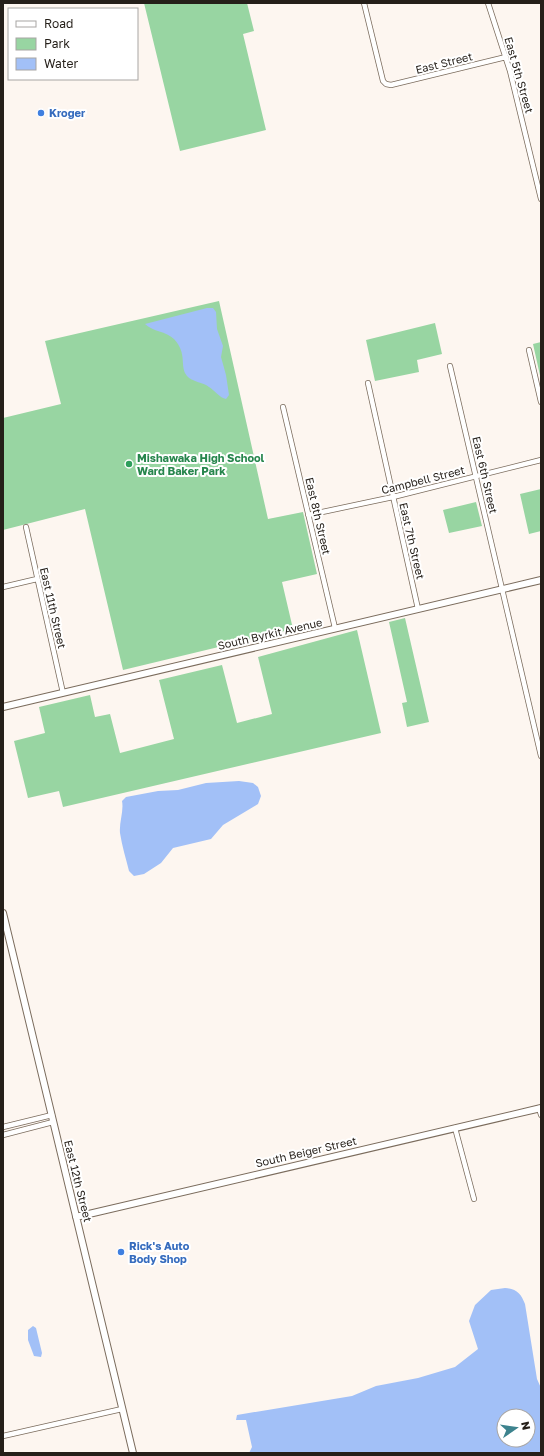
<svg xmlns="http://www.w3.org/2000/svg" width="544" height="1456" font-family="'Golos Text',sans-serif">
  <style>
    .green { fill: #98d5a2 }
    .water { fill: #a2c0f7; fill-rule: evenodd }
    .lines { fill: none; stroke-linecap: round; stroke-linejoin: round }
    .street-casing { stroke: #7b6c5d; stroke-width: 6 }
    .secondary-casing { stroke: #7b6c5d; stroke-width: 8 }
    .street { stroke: #fff; stroke-width: 4.5 }
    .secondary { stroke: #fff; stroke-width: 6 }
    .shop-dot { fill: #3f7fe0; stroke: #fff; stroke-width: 1.5 }
    .leisure-dot { fill: #2e9e5b; stroke: #fff; stroke-width: 1.5 }
    .labels { text-anchor: middle; stroke-width: 4; stroke-linejoin: round; paint-order: stroke }
    .street-label { font-size: 11px; fill: #251f19; stroke: #fff }
    .shop-label { font-size: 11px; font-weight: bold; fill: #366cbe; stroke: #fff; text-anchor: start }
    .leisure-label { font-size: 11px; font-weight: bold; fill: #27864d; stroke: #fff; text-anchor: start }
  </style>
  <rect width="100%" height="100%" fill="#fdf6f0"/>
  <path class="green" d="M144,3H247L254,31L243,34L266,130L180,151Z
    M219,301L268,519L303,512L317,574L282,582L293,629L123,670L85,509L3,530V418L61,404L45,341Z
    M435,323L442,354L417,360L419,372L375,381L366,340Z
    M541,342V380L533,344Z
    M541,489V531L529,534L520,494Z
    M476,502L482,526L449,533L443,510Z
    M405,618L429,722L407,727L402,703L407,702L389,622Z
    M357,630L381,733L63,807L59,791L28,798L14,741L45,733L39,707L90,695L95,717L110,714L120,753L174,739L159,680L222,665L237,723L272,714L258,657Z"/>
  <path class="water" d="M207,308H213L216,312L217,329L223,346L221,357L226,375L229,395L226,399C220,398 214,390 209,387C203,382 192,382 187,376C179,366 188,354 174,339C166,331 153,332 145,324Z
    M239,781L253,783L258,787L261,796L258,804L223,825L211,839L173,848L161,863L144,874L134,876L129,871C126,859 122,846 120,833C119,822 124,811 122,801L126,797L158,791L178,790L206,783Z
    M505,1288C517,1289 521,1294 525,1304L537,1379L541,1388V1453H249L252,1447L246,1420H236L237,1415L352,1396L376,1386L418,1378L455,1367L478,1349L469,1321L475,1305L491,1290ZM504,1416H528V1440H504Z
    M33,1326L36,1328L42,1353L41,1357L34,1356L28,1340V1330Z"/>
  <g class="lines">
    <defs>
      <path id="street" d="M364,3L383,81L386,84L391,85L506,57
        M488,3L510,71L541,199
        M529,350L541,402
        M450,366L541,756
        M368,383L418,609
        M283,407L335,628
        M308,515L393,497L541,460
        M26,527L63,693
        M3,587L37,579
        M539,1108L541,1115
        M3,1127L52,1115
        M455,1128L474,1199
        M3,1135L53,1122
        M3,1436L122,1409"/>
      <path id="secondary" d="M3,707L541,580
        M3,913L133,1453
        M76,1217L541,1108"/>
    </defs>
    <use href="#street" class="street-casing"/>
    <use href="#secondary" class="secondary-casing"/>
    <use href="#street" class="street"/>
    <use href="#secondary" class="secondary"/>
  </g>
  <g class="shop-dot">
    <circle cx="41" cy="113" r="4"/>
    <circle cx="121" cy="1252" r="4"/>
  </g>
  <circle class="leisure-dot" cx="129" cy="464" r="4"/>
  <g class="labels">
    <g class="street-label">
      <text transform="translate(444 63) rotate(-14)" y="4">East Street</text>
      <text transform="translate(519 75) rotate(74)" y="4">East 5th Street</text>
      <text transform="translate(485 475) rotate(77)" y="4">East 6th Street</text>
      <text transform="translate(423 480) rotate(-14)" y="4">Campbell Street</text>
      <text transform="translate(318 516) rotate(77)" y="4">East 8th Street</text>
      <text transform="translate(412 541) rotate(77)" y="4">East 7th Street</text>
      <text transform="translate(53 608) rotate(77)" y="4">East 11th Street</text>
      <text transform="translate(270 634) rotate(-13)" y="4">South Byrkit Avenue</text>
      <text transform="translate(306 1152) rotate(-13)" y="4">South Beiger Street</text>
      <text transform="translate(78 1181) rotate(76)" y="4">East 12th Street</text>
    </g>
    <g class="shop-label">
      <text x="49" y="117">Kroger</text>
      <text x="129" y="1250">Rick's Auto<tspan x="129" dy="13">Body Shop</tspan></text>
    </g>
    <g class="leisure-label">
      <text x="137" y="462">Mishawaka High School<tspan x="137" dy="13">Ward Baker Park</tspan></text>
    </g>
  </g>
  <rect width="544" height="1456" fill="none" stroke="#251f19" stroke-width="8"/>
  <rect x="8" y="8" width="130" height="72" fill="#ffffff" stroke="#a8a5a3"/>
  <rect x="16" y="21" width="20" height="6" fill="#ffffff" stroke="#a8a5a3"/>
  <text x="44" y="28" font-size="12" fill="#251f19">Road</text>
  <rect x="16" y="38" width="20" height="12" fill="#98d5a2" stroke="#a8a5a3"/>
  <text x="44" y="48" font-size="12" fill="#251f19">Park</text>
  <rect x="16" y="58" width="20" height="12" fill="#a2c0f7" stroke="#a8a5a3"/>
  <text x="44" y="68" font-size="12" fill="#251f19">Water</text>
  <g transform="translate(516 1428) rotate(77)"><circle r="19" fill="#ffffff" stroke="#a8a5a3"/>
  <path d="M0-3L7 15L0 10L-7 15Z" fill="#3d838e"/>
  <text y="-6" font-size="11" font-weight="bold" text-anchor="middle" fill="#251f19">N</text>
  </g>
</svg>
